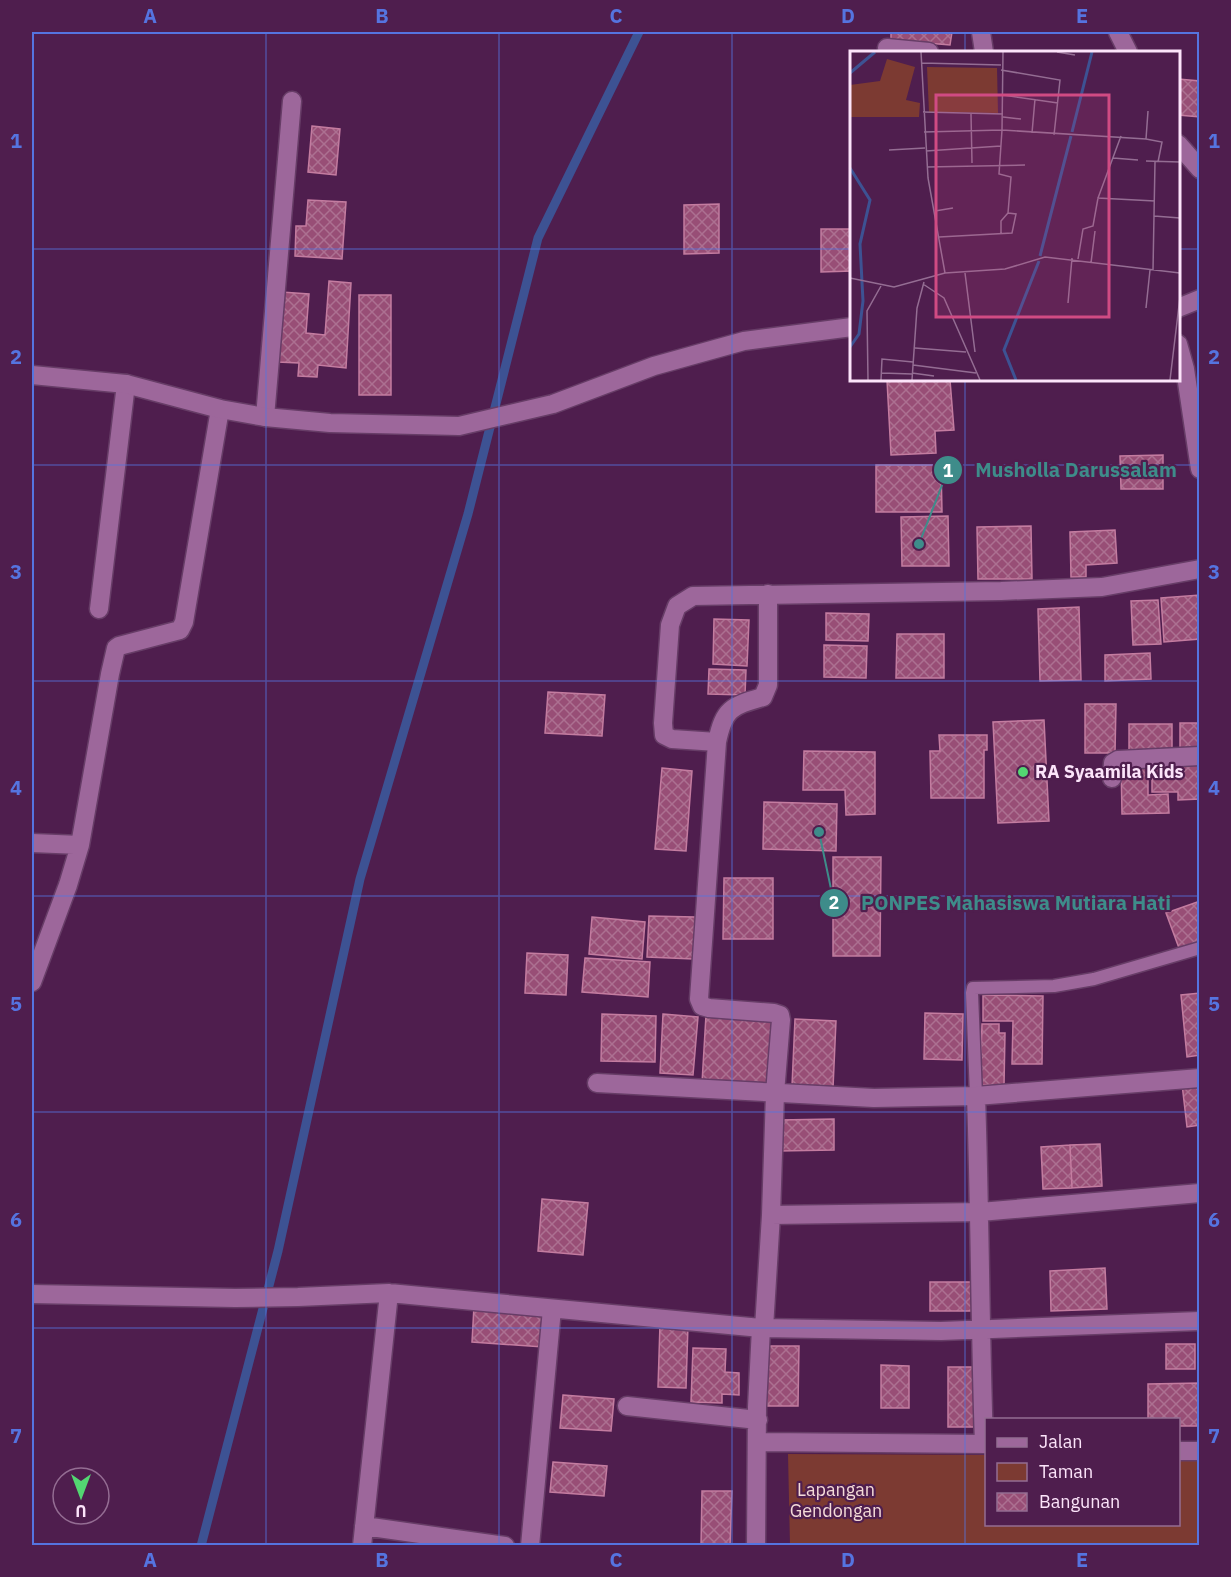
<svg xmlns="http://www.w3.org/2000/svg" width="1231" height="1577" font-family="'IBM Plex Sans',sans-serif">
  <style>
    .park { fill: #7c3a32 }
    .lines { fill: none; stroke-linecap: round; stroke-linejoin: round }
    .stream { stroke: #3d5293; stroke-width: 9 }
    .building { fill: url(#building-cross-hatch); stroke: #c47ca0; stroke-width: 1.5 }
    .service-casing { stroke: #673d67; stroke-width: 15 }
    .minor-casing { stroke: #673d67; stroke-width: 21 }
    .tertiary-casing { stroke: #673d67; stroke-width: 21 }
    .service { stroke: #9d679b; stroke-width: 12 }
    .minor { stroke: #9d679b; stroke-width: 18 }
    .tertiary { stroke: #9d679b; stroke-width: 18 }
    .grid { fill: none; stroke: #5574e0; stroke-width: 1.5; stroke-opacity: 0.55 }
    .poi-dot { fill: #53d672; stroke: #4f1e4e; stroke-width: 2 }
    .labels { text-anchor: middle; stroke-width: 4.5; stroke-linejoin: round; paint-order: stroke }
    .poi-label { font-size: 18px; font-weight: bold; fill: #fce4fa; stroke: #4f1e4e; text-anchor: start }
    .park-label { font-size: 18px; fill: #f4dbd7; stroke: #4f1e4e }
    .inset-river { fill: none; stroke: #3d5293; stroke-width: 3 }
    .inset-road { fill: none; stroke: #946d93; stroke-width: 1.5 }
    .view { fill: #d04b83; fill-opacity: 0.15; stroke: #d04b83; stroke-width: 3 }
    .inset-edge { fill: none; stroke: #fce4fa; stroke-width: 3 }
    .leader { fill: none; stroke: #3e8c8a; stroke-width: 2 }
    .callout-dot { fill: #3e8c8a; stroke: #4f1e4e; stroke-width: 2 }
    .mark-label { font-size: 18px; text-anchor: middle; font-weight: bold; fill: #fff }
    .callout-label { font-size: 20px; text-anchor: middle; font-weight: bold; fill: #3e8c8a; stroke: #4f1e4e; stroke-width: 4.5; stroke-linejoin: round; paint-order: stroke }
    .neatline { fill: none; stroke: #5574e0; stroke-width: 2 }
    .grid-label { font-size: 20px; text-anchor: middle; font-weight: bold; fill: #5574e0 }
  </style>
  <defs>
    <pattern id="building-cross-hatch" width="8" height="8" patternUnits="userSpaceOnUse" patternTransform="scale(1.5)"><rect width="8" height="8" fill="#984e76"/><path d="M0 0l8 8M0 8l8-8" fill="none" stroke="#ac7091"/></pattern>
  </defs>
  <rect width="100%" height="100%" fill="#4f1e4e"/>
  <path class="park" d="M788,1454L986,1455V1524H1178L1179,1457H1199V1545H790Z"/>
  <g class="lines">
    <path class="stream" d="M201,1546L278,1251L360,879L468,514L538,238L639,32"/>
  </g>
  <path class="building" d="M891,32H952L950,45L891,40Z
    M1178,79L1200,81V117L1178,115Z
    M312,126L340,129L336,175L308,172Z
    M308,200L346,202L342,259L295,256L296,226H306Z
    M719,204V253L684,254V205Z
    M821,229H852V271L821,272Z
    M329,281L351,283L346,368L318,365L317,377L298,376L299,363L278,362L282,292L309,294L306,333L325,335Z
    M359,295H391V395H359Z
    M887,380H950L954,430L935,431L936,453L891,455Z
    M1163,455V489H1121L1120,456Z
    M876,465H941L942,512H876Z
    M948,516L949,566H902L901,517Z
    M1031,526L1032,579H978L977,527Z
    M1115,530L1117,563L1086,565V577H1071L1070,532Z
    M1200,595V639L1164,642L1161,598Z
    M1158,600L1161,644L1133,645L1131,601Z
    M1079,607L1081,680L1040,681L1038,609Z
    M826,613L869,614L868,641L826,640Z
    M714,619L749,620L747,666L713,664Z
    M897,634H944V678H896Z
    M824,645L867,646L866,678L824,677Z
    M1150,653L1151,679L1105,681V655Z
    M709,669L746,670L745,695L708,694Z
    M548,692L605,695L602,736L545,733Z
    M1085,704H1116L1115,753H1085Z
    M1044,720L1049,821L998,823L993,722Z
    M1180,723H1200V751H1180Z
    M1129,724H1172V756H1129Z
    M939,735H987V750H984V798H931L930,751H940Z
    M804,751L875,752V814L846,815L845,790H803Z
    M1148,762V795L1168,794L1169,813L1122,814L1121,763Z
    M1200,763V799L1178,800V792H1152V764Z
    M662,768L692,771L686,851L655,849Z
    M764,802L837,804L836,851L763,849Z
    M833,857H881L880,956H833Z
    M724,878H773V939H723Z
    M1200,901V941L1179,948L1166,913Z
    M649,916L695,917L693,959L647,957Z
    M592,917L645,922L642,959L589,954Z
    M527,953L568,955L566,995L525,993Z
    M585,958L650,962L648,997L582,992Z
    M1200,993V1055L1187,1057L1181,995Z
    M983,995L1043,996L1042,1064H1012L1013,1021H983Z
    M925,1013L963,1014L962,1060L924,1059Z
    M602,1014L656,1016L655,1062L601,1061Z
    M663,1014L698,1017L693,1075L660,1073Z
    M706,1015L778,1019L773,1087L702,1083Z
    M795,1019L836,1021L833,1088L792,1086Z
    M982,1024H999V1033H1005L1004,1085H980Z
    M1200,1082V1125L1187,1127L1182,1084Z
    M834,1119V1150L779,1151V1120Z
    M1100,1144L1102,1186L1072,1188L1070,1145Z
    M1070,1145L1072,1188L1043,1189L1041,1147Z
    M542,1199L588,1203L583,1255L538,1251Z
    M1105,1268L1107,1309L1051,1311L1050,1271Z
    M930,1282H976V1311H930Z
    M474,1306L546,1311L543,1347L472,1342Z
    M660,1324L688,1325L686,1388L658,1387Z
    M1166,1344H1195V1369H1166Z
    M767,1346H799L798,1406H767Z
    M693,1348L726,1349L725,1372L739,1373V1395L722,1394V1403L691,1402Z
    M881,1365L909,1366V1408H881Z
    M948,1367H980V1427H948Z
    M1200,1383V1426H1178V1420H1148V1384Z
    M563,1395L614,1399L611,1431L560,1428Z
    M553,1462L607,1466L604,1496L550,1492Z
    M702,1491H732L730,1546H701Z"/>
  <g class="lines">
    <defs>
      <path id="service" d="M976,1096L972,993L973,988L1054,986L1094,979L1200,948"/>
      <path id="minor" d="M981,32L984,52
        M1118,32L1128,52
        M887,48L929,52
        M1178,144L1200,169
        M1178,344L1185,369L1200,469
        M265,417L292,101
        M99,609L126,384
        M717,742L672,739L664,735L663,723L670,625L677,606L693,596L1001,591L1102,587L1200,569
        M1112,778L1113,763L1118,760L1200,756
        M32,843L80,845L68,885L32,982
        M80,845L110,674L116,648L119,646L180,630L184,622L220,409
        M597,1083L874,1098L976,1096L1200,1078
        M976,1096C980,1212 980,1328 984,1444
        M771,1215L980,1212L1200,1193
        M32,1294L235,1298L298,1297L389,1293L761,1328L941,1331L1200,1321
        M764,1328L771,1215L775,1093L781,1020L780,1015L774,1013L709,1008L702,1006L699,999L717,742C724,708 732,706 763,697L768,685V594
        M627,1406L758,1420
        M758,1442L986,1444
        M1178,1451H1200
        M364,1526L505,1546
        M362,1546L389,1293
        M530,1546L552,1309
        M756,1546L757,1407L761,1328"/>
      <path id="tertiary" d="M1178,308L1200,299
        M32,375L126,384L220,409L265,417L330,423L459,426L553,404L654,366L744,341L852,327"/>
    </defs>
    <use href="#service" class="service-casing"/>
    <use href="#minor" class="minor-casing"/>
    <use href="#tertiary" class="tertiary-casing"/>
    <use href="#service" class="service"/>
    <use href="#minor" class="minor"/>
    <use href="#tertiary" class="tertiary"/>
  </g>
  <path class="grid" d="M266,32V1546M499,32V1546M732,32V1546M965,32V52M32,249H852M1178,249H1200M965,380V1546M32,465H1200M32,681H1200M32,896H1200M32,1112H1200M32,1328H1200"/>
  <circle class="poi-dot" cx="1023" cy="772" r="6"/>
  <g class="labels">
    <g class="poi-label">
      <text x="1035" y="778">RA Syaamila Kids</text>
    </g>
    <g class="park-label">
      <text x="836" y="1496">Lapangan<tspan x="836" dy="21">Gendongan</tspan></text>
    </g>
  </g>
  <g transform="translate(850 51)">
    <rect width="330" height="330" fill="#4f1e4e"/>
    <path d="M37,8L65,16L56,49L70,52L69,66H0V34L30,30Z" fill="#7c3a32"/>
    <path d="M77,16L147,17L148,62L79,61Z" fill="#7c3a32"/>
    <path class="inset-river" d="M0,22L25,1M222,81L242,1M0,117L20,149L10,193L13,250L9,283L0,296M190,205L221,85M166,329L154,299L189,210"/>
    <path class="inset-road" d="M71,1L78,127L95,222M207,1L225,4M72,12L151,14M151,19L210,29L204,84M153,44L208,52M73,61L153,63M121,63L122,112M153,66L171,68M152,79L153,1M74,81L152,79L296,88L312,91L308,111M182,82L185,48M271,85L248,147L305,150M296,88L298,60M39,99L75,97M76,100L151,95M263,107L288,109M296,110L330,111M77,116L175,114M85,160L103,157M304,165L330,167M151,182V170L158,162L161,126L149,123L152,79M89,186L162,182L166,163L158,162M228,208L233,178L243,175L248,147M241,212L245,180M303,219L305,111M115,222L125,301M0,227L44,236L95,222L155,218L195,206L330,222M73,233L94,247L130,329M218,252L222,207M296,257L300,219M65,297L116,301M63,314L126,322M32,322L62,323M62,322L84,325M18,329L17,260L31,235M31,329L32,308L63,311M62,329L67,257L74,231M320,329L330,246"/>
    <path class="view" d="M86,44H259V266H86Z"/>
    <rect width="330" height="330" class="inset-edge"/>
  </g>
  <path class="leader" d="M919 544L948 470M819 832L834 903"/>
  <g class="callout-dot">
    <circle cx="919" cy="544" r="6"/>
    <circle cx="819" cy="832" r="6"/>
    <circle cx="948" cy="470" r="15"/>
    <circle cx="834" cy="903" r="15"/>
  </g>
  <g class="mark-label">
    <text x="948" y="477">1</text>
    <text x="834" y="909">2</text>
  </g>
  <g class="callout-label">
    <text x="1076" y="477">Musholla Darussalam</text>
    <text x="1016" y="910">PONPES Mahasiswa Mutiara Hati</text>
  </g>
  <rect width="1231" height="1577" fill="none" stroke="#4f1e4e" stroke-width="66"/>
  <rect x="985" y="1418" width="195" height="108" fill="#4f1e4e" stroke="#946d93" stroke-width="1.5"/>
  <rect x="997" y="1438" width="30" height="9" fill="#9d679b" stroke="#946d93" stroke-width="1.5"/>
  <text x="1039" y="1448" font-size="18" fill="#fce4fa">Jalan</text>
  <rect x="997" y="1463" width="30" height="18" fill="#7c3a32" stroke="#946d93" stroke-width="1.5"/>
  <text x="1039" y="1478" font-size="18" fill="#fce4fa">Taman</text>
  <rect x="997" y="1493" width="30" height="18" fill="url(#building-cross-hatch)" stroke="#946d93" stroke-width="1.5"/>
  <text x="1039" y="1508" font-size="18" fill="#fce4fa">Bangunan</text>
  <g transform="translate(81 1496) rotate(180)"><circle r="28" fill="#4f1e4e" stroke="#946d93" stroke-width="1.5"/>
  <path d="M0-4.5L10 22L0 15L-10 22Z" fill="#53d672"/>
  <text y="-9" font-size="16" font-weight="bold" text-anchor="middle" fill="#fce4fa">U</text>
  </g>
  <rect x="33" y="33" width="1165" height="1511" class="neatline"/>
  <g class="grid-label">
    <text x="150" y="23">A</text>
    <text x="382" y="23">B</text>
    <text x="616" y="23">C</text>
    <text x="848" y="23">D</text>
    <text x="1082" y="23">E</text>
    <text x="16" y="148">1</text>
    <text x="1214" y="148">1</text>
    <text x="16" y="364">2</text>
    <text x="1214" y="364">2</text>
    <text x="16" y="579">3</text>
    <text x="1214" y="579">3</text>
    <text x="16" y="795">4</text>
    <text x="1214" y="795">4</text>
    <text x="16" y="1011">5</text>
    <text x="1214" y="1011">5</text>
    <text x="16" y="1227">6</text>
    <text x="1214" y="1227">6</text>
    <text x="16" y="1443">7</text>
    <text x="1214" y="1443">7</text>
    <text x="150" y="1567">A</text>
    <text x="382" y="1567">B</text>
    <text x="616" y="1567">C</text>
    <text x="848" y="1567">D</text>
    <text x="1082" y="1567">E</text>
  </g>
</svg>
